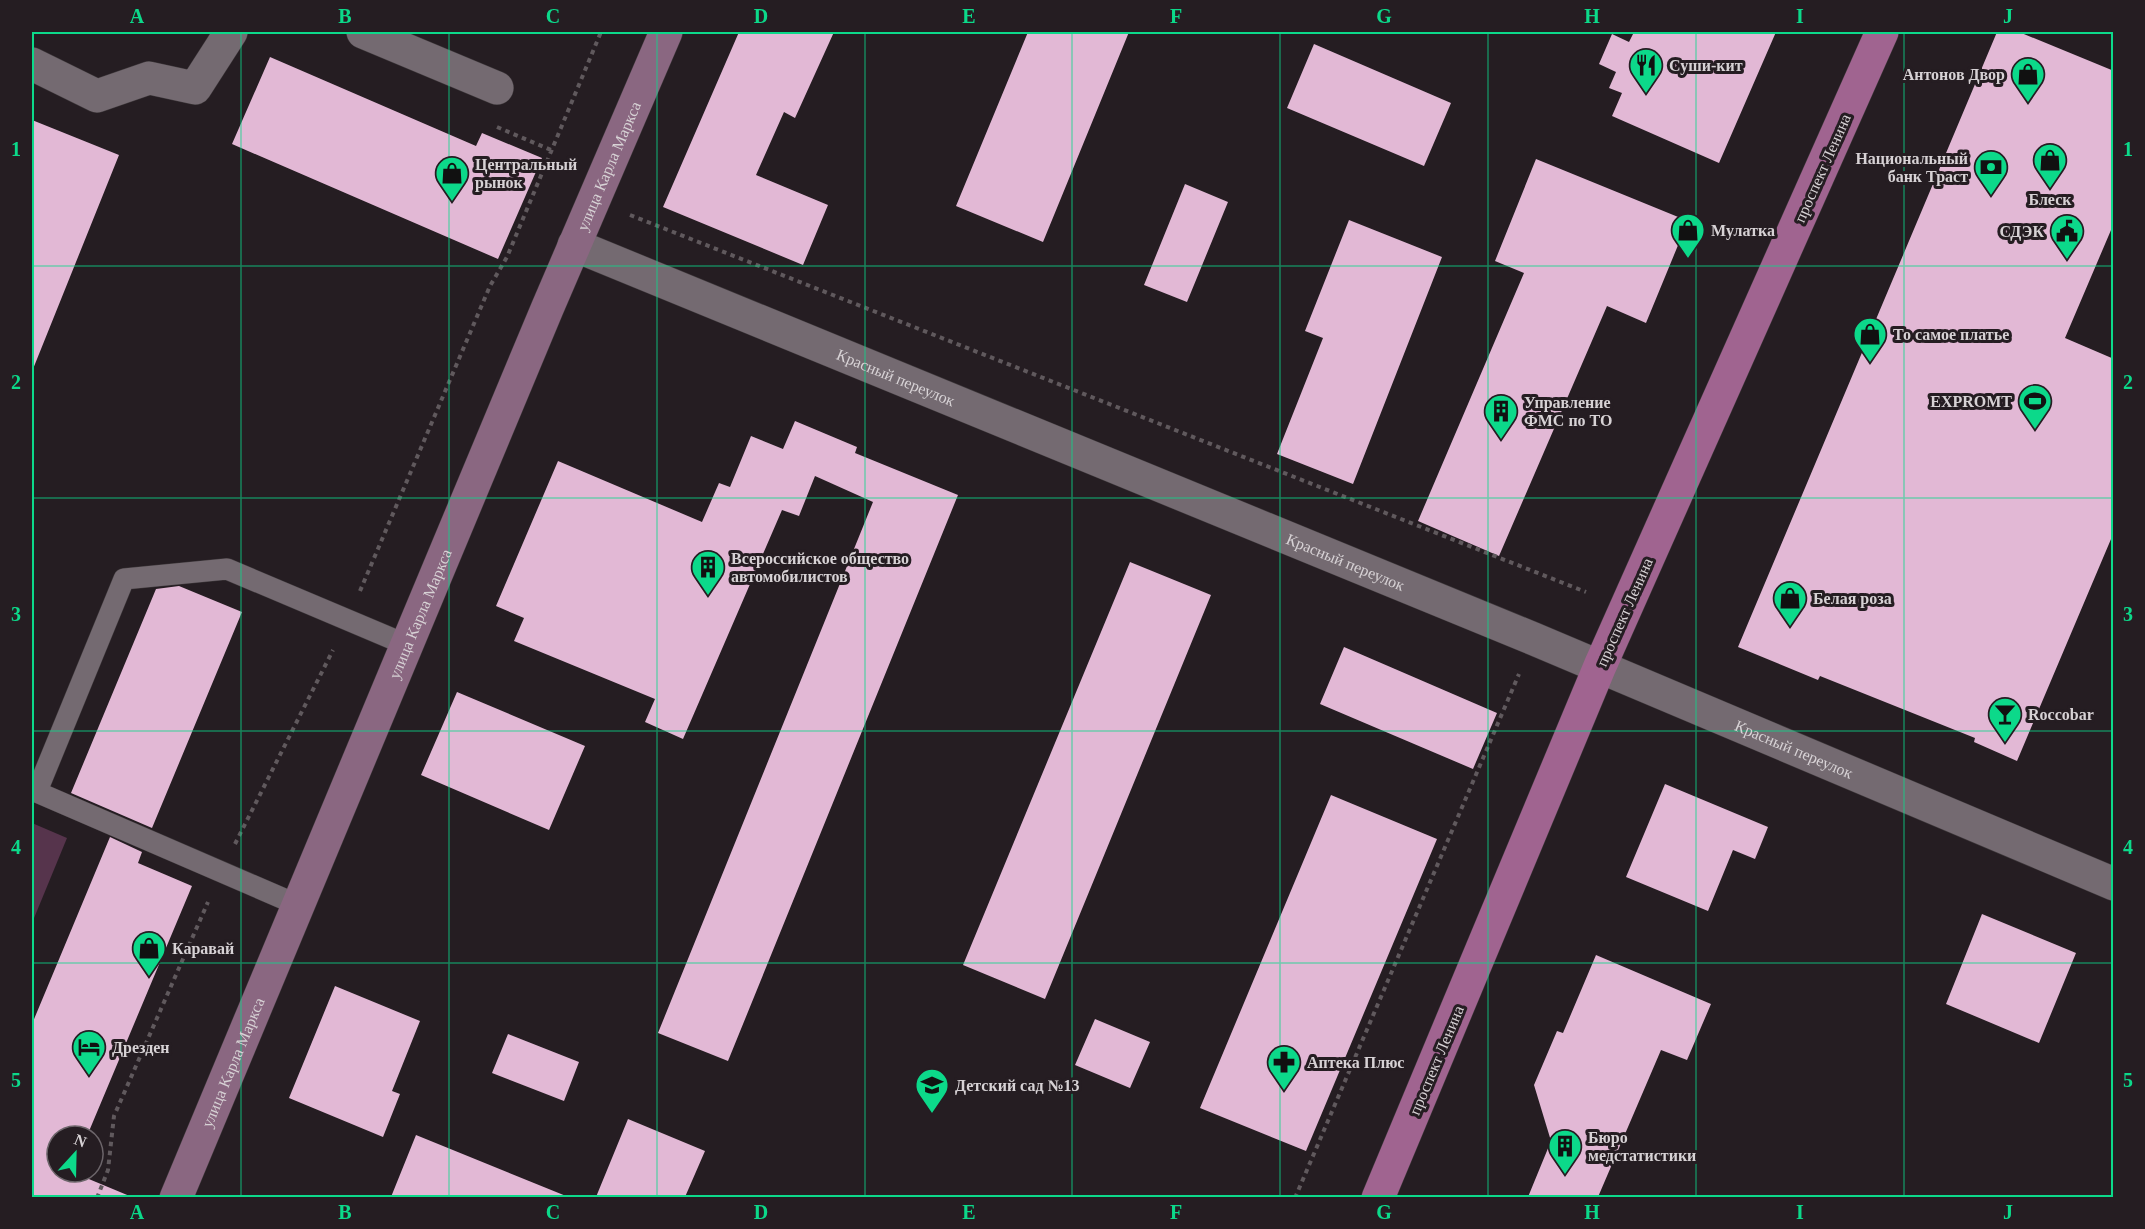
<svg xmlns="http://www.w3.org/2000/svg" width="2145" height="1229" font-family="'Times New Roman',serif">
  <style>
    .green { fill: #56344c }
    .building { fill: #e2b8d5 }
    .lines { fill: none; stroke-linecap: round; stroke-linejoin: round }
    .lane-casing { stroke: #3e383b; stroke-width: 22 }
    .street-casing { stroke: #3e383b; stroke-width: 34 }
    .secondary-casing { stroke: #3e383b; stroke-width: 34 }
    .primary-casing { stroke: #3e383b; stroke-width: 34 }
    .path { stroke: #60595d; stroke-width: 4; stroke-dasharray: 4.5 4.5; stroke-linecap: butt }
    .lane { stroke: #746a71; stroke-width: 21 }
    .street { stroke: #746a71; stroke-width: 33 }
    .secondary { stroke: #8a6781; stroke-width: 33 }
    .primary { stroke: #a06490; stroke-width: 33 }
    .grid { fill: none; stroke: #0cd98a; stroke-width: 1.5; stroke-opacity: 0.55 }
    .labels { text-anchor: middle; stroke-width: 6; stroke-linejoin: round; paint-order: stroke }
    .poi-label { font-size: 16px; font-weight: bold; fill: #d7d2d5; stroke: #251d22; text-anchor: start }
    .street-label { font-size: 16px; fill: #d7d2d5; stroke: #251d22 }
    .neatline { fill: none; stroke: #0cd98a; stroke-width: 2 }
    .grid-label { font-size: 20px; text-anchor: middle; font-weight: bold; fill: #0cd98a }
  </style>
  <rect width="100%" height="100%" fill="#251d22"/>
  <path class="green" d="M32,823L67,838L32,923Z"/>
  <path class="building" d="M739,32H834L795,118L784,112L756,175L828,205L803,265L663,207Z
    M1028,32H1129L1043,242L956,206Z
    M1634,32H1776L1719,163L1612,116L1622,93L1609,88L1616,72L1599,64L1612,34L1629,42Z
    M1997,32H2019L2114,71V223L2065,338L2114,359V532L2017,761L1974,742L1975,738L1820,676L1818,680L1738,647Z
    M1314,44L1451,103L1424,166L1287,108Z
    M270,57L476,146L482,133L542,158L498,259L232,144Z
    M32,120L119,155L33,369H32Z
    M1536,159L1688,221L1646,323L1607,306L1499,556L1418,521L1524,273L1495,261Z
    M1185,184L1228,202L1187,302L1144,285Z
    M1349,220L1442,257L1353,484L1277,454L1323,338L1305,331Z
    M795,421L857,447L855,453L958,495L728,1061L658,1033L873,502L815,476L799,516L782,510L683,739L645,722L655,699L514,641L524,618L496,606L558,461L702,522L719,483L730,487L751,436L783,449Z
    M1130,562L1211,595L1045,999L963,965Z
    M179,586L242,612L152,828L71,793L156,589Z
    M1344,647L1497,713L1473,769L1320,704Z
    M457,692L585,746L549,830L421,775Z
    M1665,784L1768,827L1755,859L1733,850L1708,911L1626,877Z
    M1331,795L1437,839L1306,1151L1200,1108Z
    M110,837L142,852L138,863L192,886L87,1136H57V1172H72L132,1197H32V1024Z
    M1982,914L2076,953L2039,1043L1946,1004Z
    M1596,955L1711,1004L1687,1060L1661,1050L1598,1197H1528L1551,1141L1534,1085L1557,1031L1563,1033Z
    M335,986L420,1021L392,1091L400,1094L383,1137L289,1098Z
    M1095,1019L1150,1042L1130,1088L1075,1065Z
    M508,1034L579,1062L564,1101L492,1073Z
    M628,1119L705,1151L685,1197H596Z
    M416,1135L566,1196V1197H391Z"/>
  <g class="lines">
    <defs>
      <path id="lane" d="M32,790L298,905
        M37,791L124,579L227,569L407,645"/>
      <g id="street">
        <path d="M363,32L497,88"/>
        <path d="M32,64L97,96L149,78L195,88L231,32"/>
        <path id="s1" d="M574,245L1534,639L2114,884"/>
      </g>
      <g id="secondary">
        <path id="s2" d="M176,1198L547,309L666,32"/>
      </g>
      <path id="primary" d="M1378,1198L1600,666L1882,32"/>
    </defs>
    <use href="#lane" class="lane-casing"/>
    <use href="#street" class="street-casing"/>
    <use href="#secondary" class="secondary-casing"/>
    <use href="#primary" class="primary-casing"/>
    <path class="path" d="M497,127L551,150
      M630,215L1586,592
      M360,591L490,286L507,257L601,32
      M235,844L333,650
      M97,1198L108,1170L114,1116L208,902
      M1295,1198L1519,674"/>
    <use href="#lane" class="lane"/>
    <use href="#street" class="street"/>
    <use href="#secondary" class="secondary"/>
    <use href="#primary" class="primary"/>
  </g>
  <path class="grid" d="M241,32V1198M449,32V1198M657,32V1198M865,32V1198M1072,32V1198M1280,32V1198M1488,32V1198M1696,32V1198M1904,32V1198M32,266H2114M32,498H2114M32,731H2114M32,963H2114"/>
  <defs>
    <symbol id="restaurant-pin" viewBox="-11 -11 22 30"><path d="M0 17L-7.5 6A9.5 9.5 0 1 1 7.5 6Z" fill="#0cd98a" stroke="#251d22"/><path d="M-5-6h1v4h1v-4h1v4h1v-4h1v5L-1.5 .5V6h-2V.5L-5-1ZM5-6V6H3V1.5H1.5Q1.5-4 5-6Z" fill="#111"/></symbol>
    <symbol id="shop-pin" viewBox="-11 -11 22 30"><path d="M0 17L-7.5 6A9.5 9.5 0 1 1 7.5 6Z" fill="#0cd98a" stroke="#251d22"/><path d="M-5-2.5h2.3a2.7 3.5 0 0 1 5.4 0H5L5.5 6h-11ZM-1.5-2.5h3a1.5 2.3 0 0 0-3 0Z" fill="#111"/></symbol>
    <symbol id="bank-pin" viewBox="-11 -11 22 30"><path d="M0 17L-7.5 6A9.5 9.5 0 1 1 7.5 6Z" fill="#0cd98a" stroke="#251d22"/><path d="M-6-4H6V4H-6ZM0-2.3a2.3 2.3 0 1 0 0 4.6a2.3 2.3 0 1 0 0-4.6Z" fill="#111"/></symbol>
    <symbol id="civic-pin" viewBox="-11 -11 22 30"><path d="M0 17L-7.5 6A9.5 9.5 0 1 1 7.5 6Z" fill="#0cd98a" stroke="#251d22"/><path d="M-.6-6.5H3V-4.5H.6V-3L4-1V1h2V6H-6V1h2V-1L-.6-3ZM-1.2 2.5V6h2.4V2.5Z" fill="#111"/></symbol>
    <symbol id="stadium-pin" viewBox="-11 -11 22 30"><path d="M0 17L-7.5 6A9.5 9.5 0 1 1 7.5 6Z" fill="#0cd98a" stroke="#251d22"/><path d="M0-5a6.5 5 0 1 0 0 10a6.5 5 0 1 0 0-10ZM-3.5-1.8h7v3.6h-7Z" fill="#111"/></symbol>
    <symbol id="building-pin" viewBox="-11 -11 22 30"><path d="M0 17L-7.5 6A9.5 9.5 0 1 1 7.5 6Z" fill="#0cd98a" stroke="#251d22"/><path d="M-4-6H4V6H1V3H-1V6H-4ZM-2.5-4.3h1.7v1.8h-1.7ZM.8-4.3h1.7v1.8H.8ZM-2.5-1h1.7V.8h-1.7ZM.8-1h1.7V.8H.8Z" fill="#111"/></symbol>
    <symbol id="bar-pin" viewBox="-11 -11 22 30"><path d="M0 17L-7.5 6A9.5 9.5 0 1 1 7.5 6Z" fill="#0cd98a" stroke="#251d22"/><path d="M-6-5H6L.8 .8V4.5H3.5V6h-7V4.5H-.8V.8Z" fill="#111"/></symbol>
    <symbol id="hotel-pin" viewBox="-11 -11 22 30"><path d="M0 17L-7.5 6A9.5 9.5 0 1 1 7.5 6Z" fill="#0cd98a" stroke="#251d22"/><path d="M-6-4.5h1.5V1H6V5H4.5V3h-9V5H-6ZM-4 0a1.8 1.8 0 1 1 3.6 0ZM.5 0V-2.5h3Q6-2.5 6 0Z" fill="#111"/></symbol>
    <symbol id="pharmacy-pin" viewBox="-11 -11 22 30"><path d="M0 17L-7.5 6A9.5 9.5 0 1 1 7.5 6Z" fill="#0cd98a" stroke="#251d22"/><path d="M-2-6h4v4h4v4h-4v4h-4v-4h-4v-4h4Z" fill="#111"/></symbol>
    <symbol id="school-pin" viewBox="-11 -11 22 30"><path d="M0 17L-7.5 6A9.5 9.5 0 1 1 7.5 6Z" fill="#0cd98a" stroke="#251d22"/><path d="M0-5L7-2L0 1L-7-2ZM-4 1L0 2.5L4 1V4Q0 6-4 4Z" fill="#111"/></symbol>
  </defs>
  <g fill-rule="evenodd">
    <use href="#restaurant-pin" x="1627" y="46" width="38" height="52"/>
    <use href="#shop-pin" x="2009" y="55" width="38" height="52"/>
    <use href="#shop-pin" x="2031" y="141" width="38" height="52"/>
    <use href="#bank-pin" x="1972" y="148" width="38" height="52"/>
    <use href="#shop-pin" x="433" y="154" width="38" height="52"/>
    <use href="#shop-pin" x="1669" y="211" width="38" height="52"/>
    <use href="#civic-pin" x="2048" y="212" width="38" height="52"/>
    <use href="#shop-pin" x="1851" y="315" width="38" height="52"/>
    <use href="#stadium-pin" x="2016" y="382" width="38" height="52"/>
    <use href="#building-pin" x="1482" y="392" width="38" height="52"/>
    <use href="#building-pin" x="689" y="548" width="38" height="52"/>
    <use href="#shop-pin" x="1771" y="579" width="38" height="52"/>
    <use href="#bar-pin" x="1986" y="695" width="38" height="52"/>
    <use href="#shop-pin" x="130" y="929" width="38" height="52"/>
    <use href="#hotel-pin" x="70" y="1028" width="38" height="52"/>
    <use href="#pharmacy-pin" x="1265" y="1043" width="38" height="52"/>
    <use href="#school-pin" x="913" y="1066" width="38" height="52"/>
    <use href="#building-pin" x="1546" y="1127" width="38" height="52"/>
  </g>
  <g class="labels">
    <g class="poi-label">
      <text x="1669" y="71">Суши-кит</text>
      <text x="2005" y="80" text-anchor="end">Антонов Двор</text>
      <text x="1968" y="164" text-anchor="end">Национальный<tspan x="1968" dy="18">банк Траст</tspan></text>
      <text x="475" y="170">Центральный<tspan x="475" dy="18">рынок</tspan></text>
      <text x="2050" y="205" text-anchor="middle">Блеск</text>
      <text x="1711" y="236">Мулатка</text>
      <text x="2044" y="237" text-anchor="end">СДЭК</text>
      <text x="1893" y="340">То самое платье</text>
      <text x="2012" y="407" text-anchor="end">EXPROMT</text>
      <text x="1524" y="408">Управление<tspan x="1524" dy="18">ФМС по ТО</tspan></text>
      <text x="731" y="564">Всероссийское общество<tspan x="731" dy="18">автомобилистов</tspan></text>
      <text x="1813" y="604">Белая роза</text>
      <text x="2028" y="720">Roccobar</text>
      <text x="172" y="954">Каравай</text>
      <text x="112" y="1053">Дрезден</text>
      <text x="1307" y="1068">Аптека Плюс</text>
      <text x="955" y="1091">Детский сад №13</text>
      <text x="1588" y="1143">Бюро<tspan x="1588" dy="18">медстатистики</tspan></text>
    </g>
    <g class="street-label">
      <text dy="6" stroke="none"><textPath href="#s2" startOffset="1119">улица Карла Маркса</textPath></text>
      <text transform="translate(1822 168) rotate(-66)" y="6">проспект Ленина</text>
      <text dy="6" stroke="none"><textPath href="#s1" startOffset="348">Красный переулок</textPath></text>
      <text dy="6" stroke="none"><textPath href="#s1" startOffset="834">Красный переулок</textPath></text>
      <text transform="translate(1624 612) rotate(-66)" y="6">проспект Ленина</text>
      <text dy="6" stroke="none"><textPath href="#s2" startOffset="633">улица Карла Маркса</textPath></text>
      <text dy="6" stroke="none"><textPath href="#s1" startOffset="1320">Красный переулок</textPath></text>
      <text transform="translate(1436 1060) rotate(-67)" y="6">проспект Ленина</text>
      <text dy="6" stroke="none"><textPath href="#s2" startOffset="147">улица Карла Маркса</textPath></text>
    </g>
  </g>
  <rect width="2145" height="1229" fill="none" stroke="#251d22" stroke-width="66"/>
  <g transform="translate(75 1154) rotate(22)"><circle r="28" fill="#251d22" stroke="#6c656a" stroke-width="1.5"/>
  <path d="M0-4.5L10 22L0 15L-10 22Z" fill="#0cd98a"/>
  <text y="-9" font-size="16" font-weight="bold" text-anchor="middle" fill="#d7d2d5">N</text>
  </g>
  <rect x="33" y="33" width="2079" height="1163" class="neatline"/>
  <g class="grid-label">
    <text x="137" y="23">A</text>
    <text x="345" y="23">B</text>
    <text x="553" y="23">C</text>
    <text x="761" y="23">D</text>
    <text x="969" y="23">E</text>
    <text x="1176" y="23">F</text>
    <text x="1384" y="23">G</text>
    <text x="1592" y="23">H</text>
    <text x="1800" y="23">I</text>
    <text x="2008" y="23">J</text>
    <text x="16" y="156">1</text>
    <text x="2128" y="156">1</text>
    <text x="16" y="389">2</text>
    <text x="2128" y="389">2</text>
    <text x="16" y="621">3</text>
    <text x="2128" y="621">3</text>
    <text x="16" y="854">4</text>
    <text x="2128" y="854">4</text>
    <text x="16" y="1087">5</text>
    <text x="2128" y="1087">5</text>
    <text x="137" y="1219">A</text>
    <text x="345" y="1219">B</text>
    <text x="553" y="1219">C</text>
    <text x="761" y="1219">D</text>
    <text x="969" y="1219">E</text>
    <text x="1176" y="1219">F</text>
    <text x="1384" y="1219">G</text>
    <text x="1592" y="1219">H</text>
    <text x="1800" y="1219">I</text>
    <text x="2008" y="1219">J</text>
  </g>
</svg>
